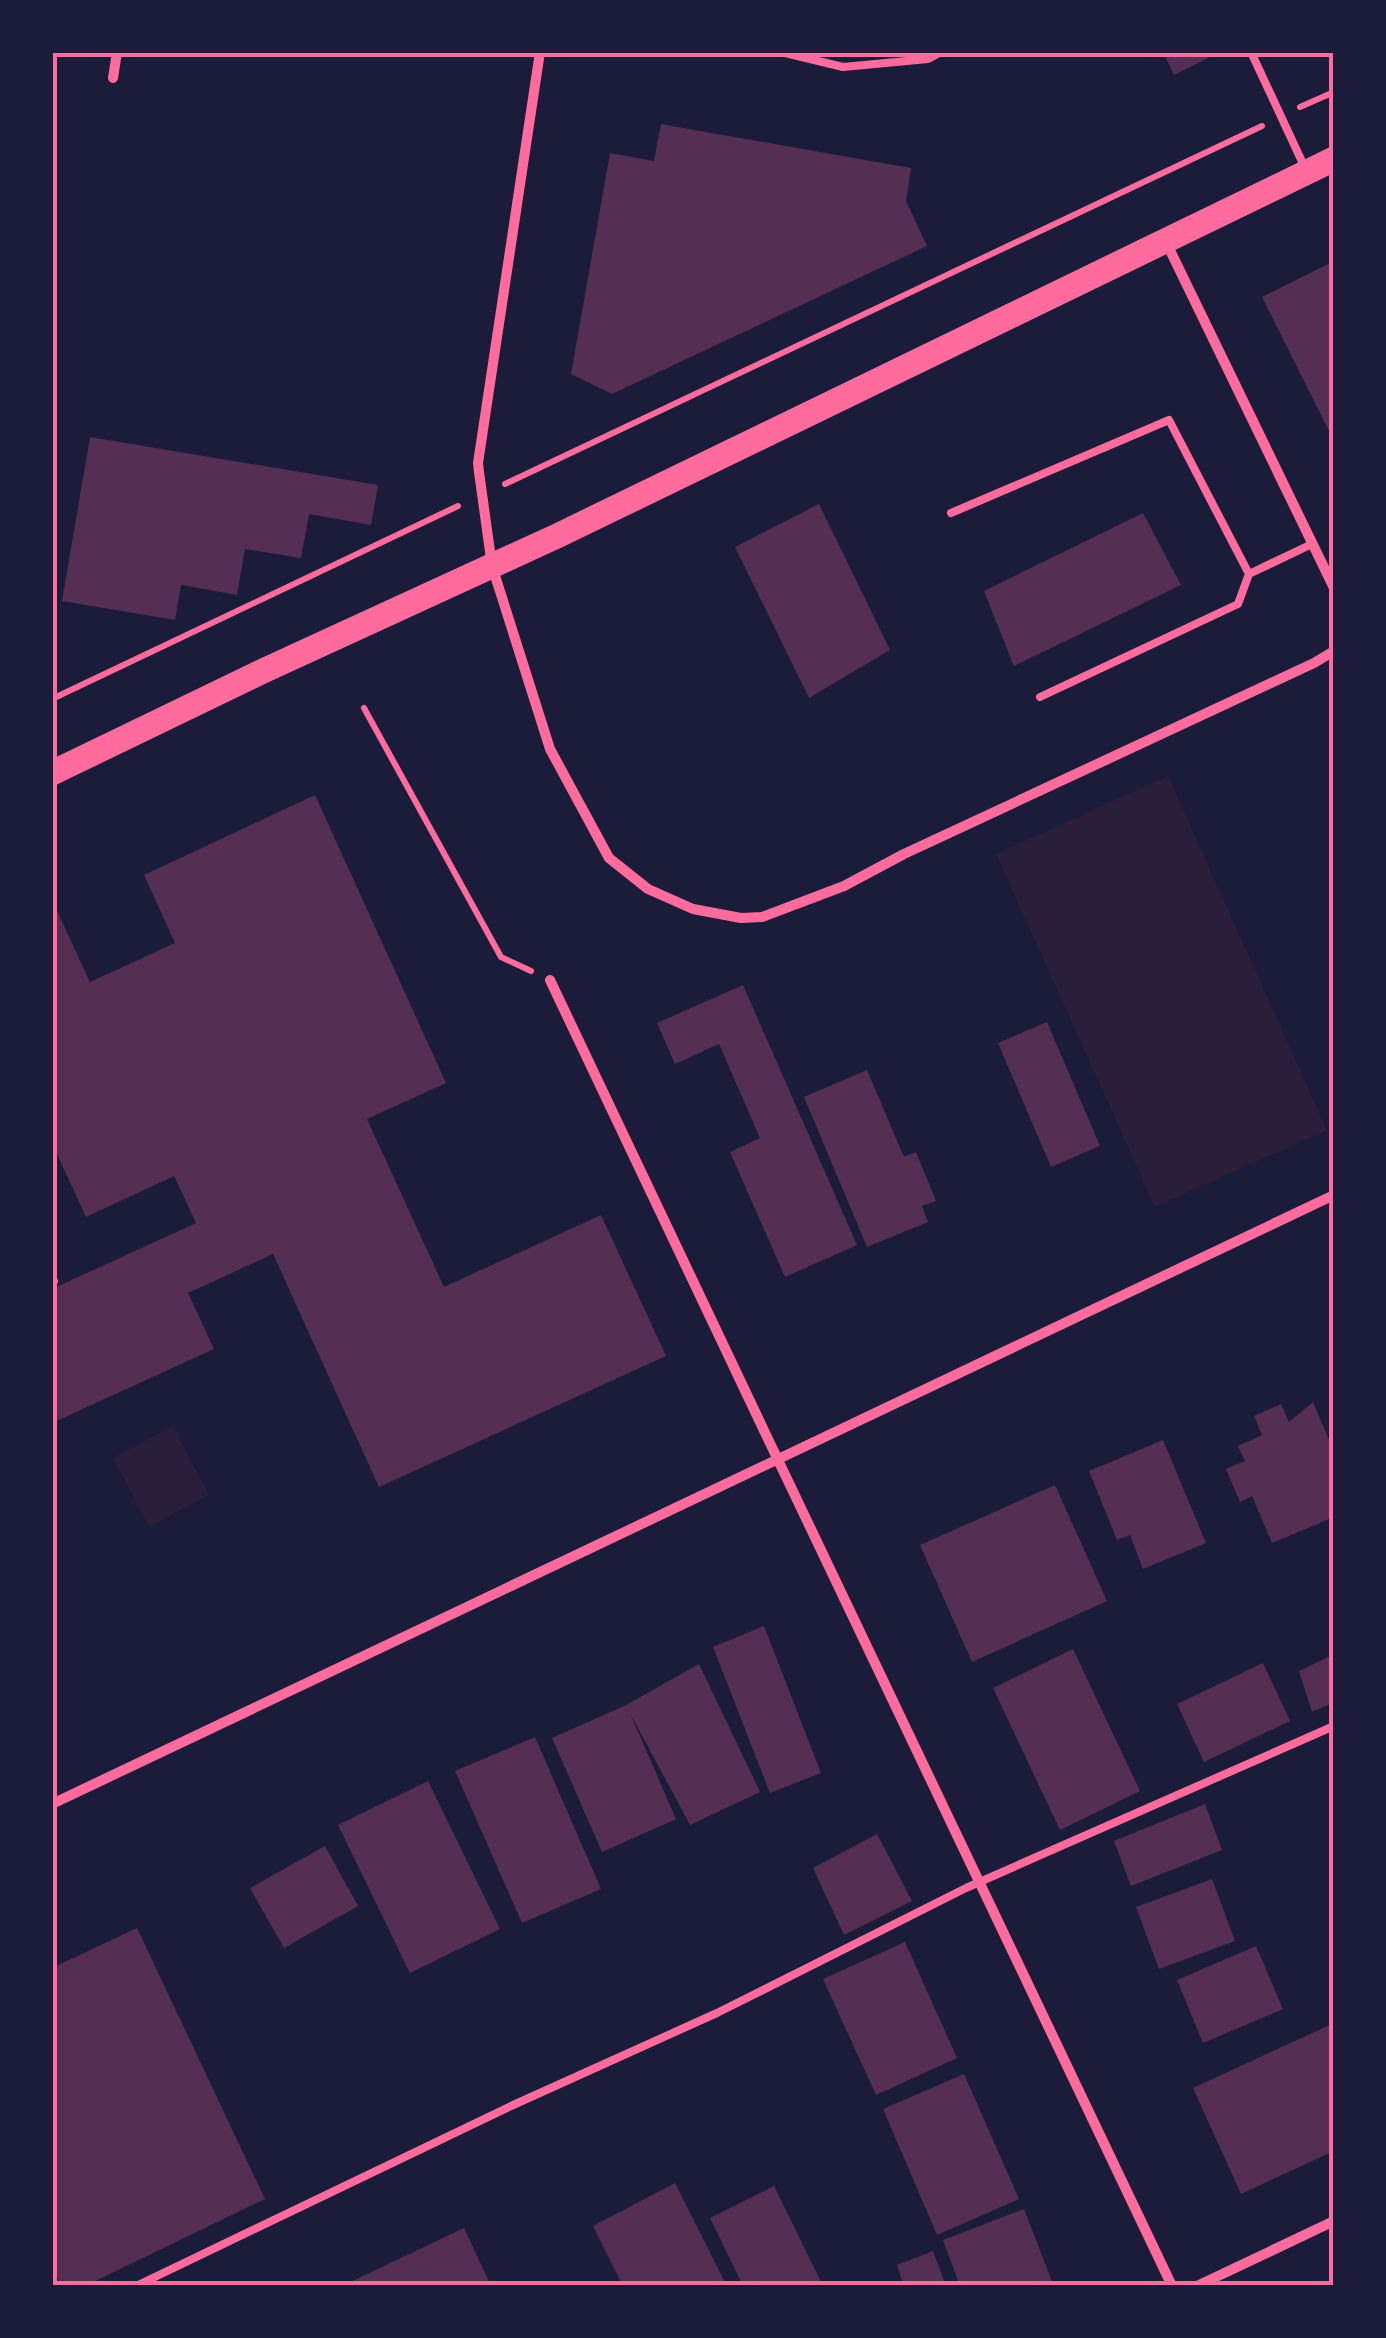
<svg xmlns="http://www.w3.org/2000/svg" width="1386" height="2338" font-family="Arial,sans-serif">
  <style>
    .green { fill: #2a1e3b }
    .building { fill: #542f53 }
    .lines { fill: none; stroke-linecap: round; stroke-linejoin: round }
    .path { stroke: #ff6b9d; stroke-width: 6 }
    .service { stroke: #ff6b9d; stroke-width: 8 }
    .minor { stroke: #ff6b9d; stroke-width: 10 }
    .primary { stroke: #ff6b9d; stroke-width: 25 }
    .neatline { fill: none; stroke: #ff6b9d; stroke-width: 4 }
  </style>
  <rect width="100%" height="100%" fill="#1b1b3a"/>
  <path class="green" d="M1168,776L1327,1130L1155,1207L996,854Z
    M173,1426L209,1495L149,1527L113,1458Z"/>
  <path class="building" d="M1163,52H1220L1174,75Z
    M661,124L911,168L906,201L927,246L612,394L571,374L610,153L654,161Z
    M1334,261V441L1262,297Z
    M90,437L378,485L371,525L309,514L301,558L245,549L237,595L181,585L175,620L62,601Z
    M819,504L890,650L809,698L735,547Z
    M1143,513L1181,585L1014,666L984,591Z
    M315,795L446,1083L367,1119L444,1287L601,1215L666,1356L379,1487L273,1254L188,1293L214,1349L52,1423V1289L196,1223L174,1176L86,1217L52,1143V900L90,982L175,943L144,875Z
    M743,985L857,1245L785,1277L730,1152L760,1138L719,1044L675,1064L657,1023Z
    M1047,1022L1100,1146L1051,1167L998,1043Z
    M867,1070L904,1157L916,1152L936,1201L922,1206L928,1222L867,1247L804,1097Z
    M1313,1402L1334,1452V1517L1272,1543L1252,1496L1240,1502L1226,1469L1245,1461L1238,1446L1262,1435L1254,1416L1281,1404L1289,1422Z
    M1163,1440L1206,1543L1143,1569L1130,1535L1117,1540L1089,1471Z
    M1055,1485L1107,1601L972,1662L920,1545Z
    M764,1626L821,1773L770,1793L713,1647Z
    M1073,1649L1140,1791L1060,1830L993,1688Z
    M1334,1654V1702L1312,1712L1299,1671Z
    M1263,1663L1290,1721L1204,1762L1177,1704Z
    M699,1664L760,1792L690,1825L630,1713L676,1819L602,1852L552,1738L626,1705Z
    M535,1737L601,1889L522,1923L455,1771Z
    M428,1781L500,1929L410,1973L338,1825Z
    M1205,1804L1222,1850L1131,1886L1114,1841Z
    M877,1834L912,1901L844,1935L813,1868Z
    M325,1846L358,1906L284,1948L250,1888Z
    M1212,1879L1235,1941L1159,1969L1136,1907Z
    M137,1928L265,2199L85,2286H61L52,2267V1968Z
    M905,1942L957,2058L876,2095L823,1979Z
    M1256,1946L1283,2009L1203,2043L1177,1980Z
    M1334,2023V2151L1241,2194L1193,2088Z
    M964,2074L1019,2199L937,2235L883,2109Z
    M675,2183L727,2286H623L593,2226Z
    M774,2186L823,2286H743L710,2218Z
    M1024,2209L1053,2284L960,2286L943,2240Z
    M464,2228L491,2286H342Z
    M933,2251L946,2286H904L897,2265Z"/>
  <g class="lines">
    <path class="path" d="M1300,107L1334,92
      M505,484L1262,126
      M52,699L458,506
      M364,708L501,957L531,971"/>
    <path class="service" d="M781,52L843,67L928,59L941,52
      M1251,52L1305,168
      M951,513L1169,420L1249,574L1312,544
      M1040,697L1238,604L1249,574
      M52,1282L54,1281
      M136,2286L511,2106L717,2013L966,1888L1334,1726"/>
    <path class="minor" d="M540,52L478,463L479,472L492,566L550,749L609,858L648,889L693,909L741,918L762,917L844,886L904,854L1314,663L1334,651
      M113,78L117,52
      M1166,242L1334,588
      M550,980C756,1416 965,1850 1172,2286
      M52,1804L1334,1195
      M1197,2286L1334,2221"/>
    <path class="primary" d="M52,773L263,671L557,536L1334,159"/>
  </g>
  <rect width="1386" height="2338" fill="none" stroke="#1b1b3a" stroke-width="110"/>
  <rect x="55" y="55" width="1276" height="2228" class="neatline"/>
</svg>
